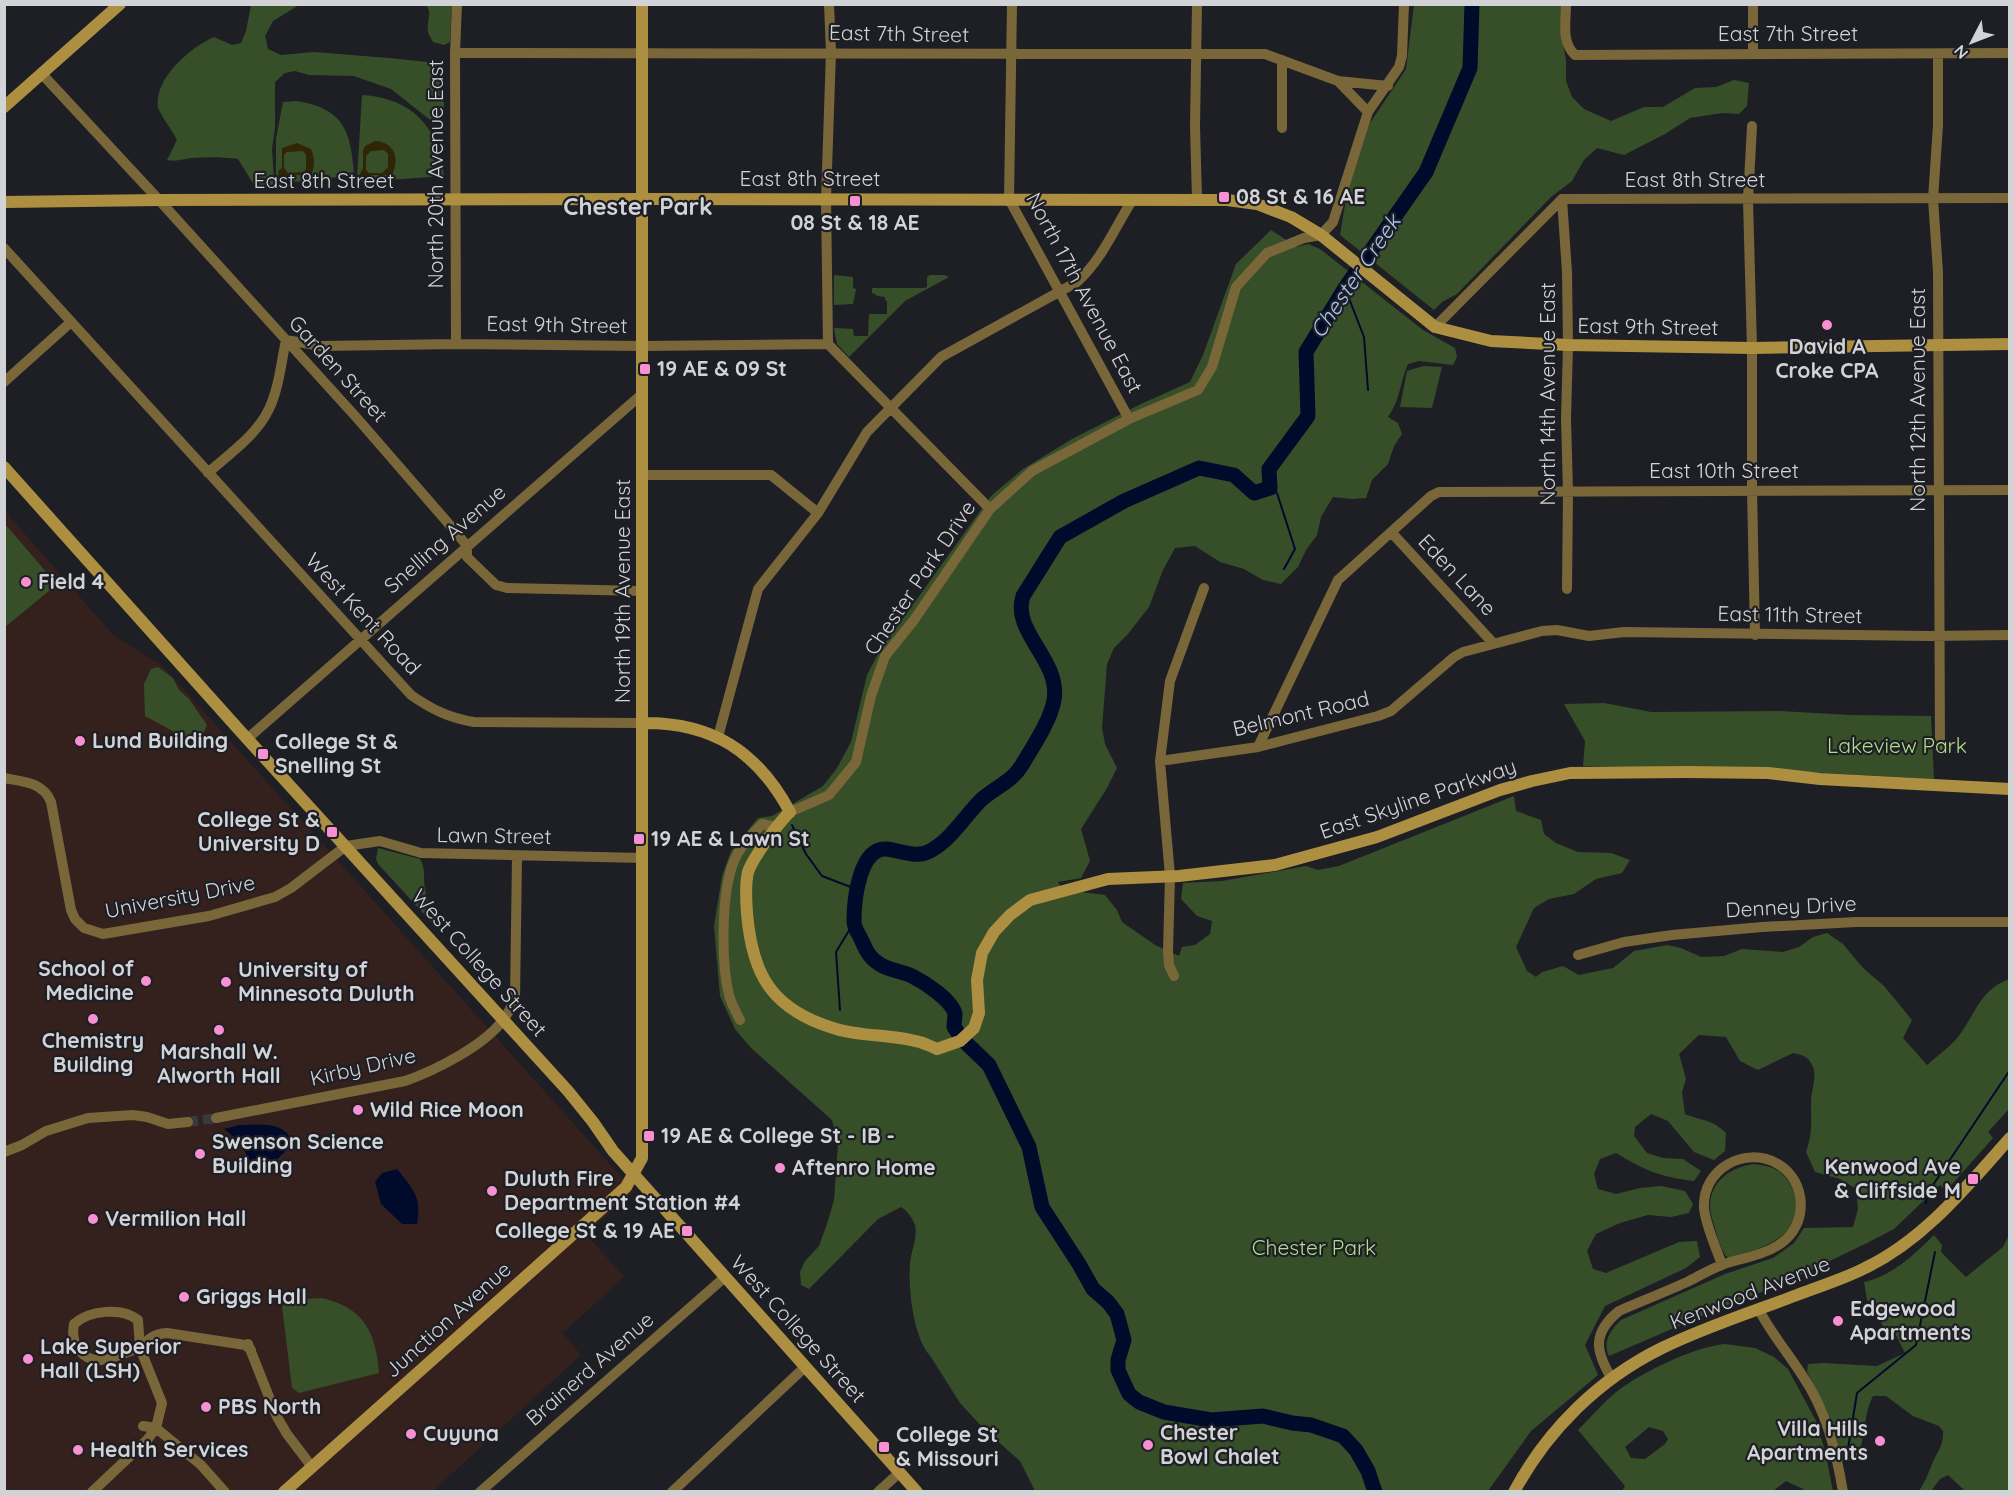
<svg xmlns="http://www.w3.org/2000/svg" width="2014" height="1496" font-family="Quicksand,sans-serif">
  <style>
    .education { fill: #34211e }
    .green { fill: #374f28; fill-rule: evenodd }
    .sand { fill: #2f2605; fill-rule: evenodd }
    .water { fill: #000a2b }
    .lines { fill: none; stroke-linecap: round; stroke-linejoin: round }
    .stream { stroke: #000a2b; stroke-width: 2 }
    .river { stroke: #000a2b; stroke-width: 15 }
    .street-tunnel { stroke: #393a40; stroke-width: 10; stroke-dasharray: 10 5; stroke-linecap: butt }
    .street { stroke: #796739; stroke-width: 10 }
    .secondary { stroke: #ad8f42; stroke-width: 12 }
    .poi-dot { fill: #f690d1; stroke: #1e1f25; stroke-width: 2 }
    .labels { text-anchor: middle; stroke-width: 4.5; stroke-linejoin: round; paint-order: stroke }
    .street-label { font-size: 21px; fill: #d2d3d7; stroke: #1e1f25 }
    .poi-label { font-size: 21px; font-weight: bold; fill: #d2d3d7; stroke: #1e1f25; text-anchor: start }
    .park-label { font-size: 21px; fill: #addf8d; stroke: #1e1f25 }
    .water-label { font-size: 22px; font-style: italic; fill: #a5c4f1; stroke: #1e1f25 }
    .quarter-label { font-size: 24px; font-weight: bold; fill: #d2d3d7; stroke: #1e1f25 }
  </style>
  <rect width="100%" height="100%" fill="#1e1f25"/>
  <path class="education" d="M4,510L114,636L161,665L188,694L634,1191L586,1234L624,1277L563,1333L581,1355L433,1491H5Z"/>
  <path class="green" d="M251,5H299L273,21L265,36L268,49L281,55L314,52L389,58L427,62L441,67L444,105L440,122L434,123L391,89L354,76L309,75L295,71L285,73L275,82V127L272,149L274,180L272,186L265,188L254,185L238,159C224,157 207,157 192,158C183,159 177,162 167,160L177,140C173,131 160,115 158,107C154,78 191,47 214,37L232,45L241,43L246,31Z
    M426,5H452L450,42L444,45L433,42C431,38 429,35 428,32C426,22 433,14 426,5Z
    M1414,5H1561V34L1566,60V81L1572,97L1584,109L1611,121L1644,107H1663L1695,88L1716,87L1734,80L1749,83L1747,106L1739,114L1722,113L1690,118L1665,134L1624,155L1597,148L1584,160L1572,181L1551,197L1457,294L1442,302L1434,310L1340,235L1347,193L1370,123L1406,69Z
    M362,95C412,98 439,127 444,176L361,182L357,178Z
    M296,101C343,108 351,130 354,175L307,181L283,182L276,176V139L283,102Z
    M1271,230L1297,247L1308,244L1320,249L1423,330L1455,348L1457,357L1453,365L1419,361L1408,364C1400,382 1400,401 1388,417L1398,423L1402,434L1394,446L1388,464L1372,480L1366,498L1352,499L1333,497L1321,517L1317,535L1306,550L1298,567L1281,584L1263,580L1244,569L1220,562L1195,546L1175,548L1163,570L1149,607L1128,634L1114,648L1107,664L1102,728L1105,744L1117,768L1107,788L1081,829L1090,861L1081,878L1058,882L1066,896L1081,892L1105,895L1117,910L1122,922L1155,945L1179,956L1182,947L1195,945L1210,934L1212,921L1197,916L1181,899L1183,883L1222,881L1306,866L1318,870L1339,866L1514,796L1516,811L1541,820L1544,834L1556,843L1578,852L1611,853L1630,860L1622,873L1596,879L1574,894L1549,899L1534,908L1516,947L1527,971L1536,977L1542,972L1563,966L1579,975L1613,968L1634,951L1667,945L1681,948L1701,957L1724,956L1742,949L1783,952L1799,947L1813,937L1827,933L1843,944L1863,968L1884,986L1912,1020L1903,1038L1927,1065C1938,1055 1953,1045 1961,1033C1977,1010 1981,990 2009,979V1109L1988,1132L1993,1138L1946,1191L1940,1185L1894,1229L1867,1243L1780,1285L1730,1304L1609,1356C1602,1342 1611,1329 1621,1320L1725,1274L1773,1258L1794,1243L1804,1228L1853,1227L1858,1209L1856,1189L1840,1179L1815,1172L1806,1152C1813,1131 1811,1123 1811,1102C1811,1090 1818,1075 1812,1065C1808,1056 1802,1055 1793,1053L1758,1070L1740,1061L1726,1037L1699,1035L1679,1054L1686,1079L1682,1092L1685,1114C1702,1121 1712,1119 1726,1133L1725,1151L1714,1160L1694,1152L1668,1121L1651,1114L1635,1127L1634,1136L1647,1153L1663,1158L1683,1159L1701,1171L1694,1181C1660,1177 1644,1170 1616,1153L1600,1159L1594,1174L1598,1189L1616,1194L1640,1188L1661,1186L1685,1191L1693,1204L1689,1213L1671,1217L1648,1215L1620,1223L1596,1234L1587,1251L1593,1269L1606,1273L1679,1242L1697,1241L1700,1257L1686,1268L1605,1306L1585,1345L1598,1375L1531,1431L1488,1491H1035L1020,1461L985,1430L960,1403L931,1357C913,1338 908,1288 910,1263C911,1251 918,1237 915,1225C913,1219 907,1210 901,1207L878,1219L809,1289L801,1285L800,1272L805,1261L819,1246L828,1221L834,1200L838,1144L832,1120L751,1048L735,1029L720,996L714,926L722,876L731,851L758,818L772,816L823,786L837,768L851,742L867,675L879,652L991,496L1023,469L1072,439L1141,404L1190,382L1203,355L1236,264Z
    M834,275L853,277V288L856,289L853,304L834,305Z
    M930,275H944L949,277L905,301L849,357L837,344L834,328L853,329L854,336H868L869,314H887V301L885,300V297L877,296L875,294L872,293V288H924L927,287V277Z
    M1423,366L1442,367L1432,408L1400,407L1407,371Z
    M5,524L48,574L49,591L5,627Z
    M158,667L173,678L179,690L189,699L207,725L202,736L180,738L171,730L145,716L144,684L151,669Z
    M1604,703L1651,712L1780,711L1850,715L1931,716L1934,779L1769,770L1583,766L1585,741L1564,704Z
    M378,848L420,859C426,869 423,878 425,889C427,903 435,914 437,928L378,864L376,859Z
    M1754,1164C1761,1165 1770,1166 1777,1170C1796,1182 1804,1214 1787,1231C1772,1246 1752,1251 1732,1258H1728C1721,1251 1719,1241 1716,1232C1714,1224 1710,1214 1710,1205C1711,1180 1732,1167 1754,1164Z
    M1934,1235L1942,1245L1941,1252L1966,1277L2003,1247L2009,1235V1491H1965L1948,1475L1940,1479L1931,1491H1919C1925,1482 1928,1474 1932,1464C1937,1452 1944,1445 1943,1431L1939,1426L1913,1416L1886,1396H1873C1862,1418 1866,1442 1855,1461H1842L1834,1426L1807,1372L1808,1364L1823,1363L1877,1366L1905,1353L1893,1329L1885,1331L1873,1303L1867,1300L1864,1282C1892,1276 1915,1254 1934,1235Z
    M322,1298C364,1308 376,1332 379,1373L299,1393L292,1388L282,1306L305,1299Z
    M1725,1344L1755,1348L1774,1357L1788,1369L1816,1421L1825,1451L1833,1491H1804L1803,1489L1786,1481L1773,1491H1622L1625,1486L1578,1430C1590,1418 1602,1404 1615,1393C1640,1373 1693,1347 1725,1344ZM1649,1427L1663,1431L1668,1439L1665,1444L1645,1459L1631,1458L1625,1447Z"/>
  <path class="sand" d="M375,141C395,142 400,159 392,175H370L362,180L359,176L363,168V150L365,146ZM384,150L388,154V167L382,173H369L366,170V156L371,151Z
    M297,143L311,149C315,159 315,166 311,175H289L284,181L278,175L279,170L282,168V148ZM303,151L306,155V169L303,172L288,173L284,168V155L287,152Z"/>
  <path class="water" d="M239,1125C255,1125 280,1121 290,1137L289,1148L272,1164L256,1173L240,1142L224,1129Z
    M397,1169C413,1189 422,1197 417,1224H402L381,1204L375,1182L382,1173Z"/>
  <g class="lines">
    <path class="stream" d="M1345,288L1364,337L1368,390
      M1270,488L1277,493L1295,549L1284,569
      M792,825L806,854L822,876L856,889
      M840,1010L836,952L853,924
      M1926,1203L1927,1194L2010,1070
      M1848,1449L1857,1393L1916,1345L1935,1252"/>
    <path class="river" d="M1375,1492L1368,1471L1356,1450L1343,1436L1311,1425L1292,1423L1263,1416L1211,1420L1164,1412L1139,1402L1129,1394L1118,1370V1360L1124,1340L1117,1314L1108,1302L1093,1289L1079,1264L1042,1207L1029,1147L989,1065L963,1040L954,1027C954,1023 955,1018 955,1014C952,1000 924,982 912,976C901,971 887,970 878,963C868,957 865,947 860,937C857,932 854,927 854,921C854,901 859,848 886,849C900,850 916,859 930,851C952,839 964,817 981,800C995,787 1012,782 1022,765C1032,748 1051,720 1054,700C1061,660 1011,632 1023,596L1060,537L1124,501L1199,468L1234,475L1254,493L1270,488L1269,469L1308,416L1306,352L1345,288L1426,172L1470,68L1472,4"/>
    <path class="street-tunnel" d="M188,1122L216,1118"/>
    <path class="street" d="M829,4L831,52L826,199L828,344L990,509
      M1012,4L1009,199L1129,419
      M1197,4L1195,126L1197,199
      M1566,4C1566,22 1561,42 1575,55L2010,53
      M1753,4V53
      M455,53L1265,54L1338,81L1388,86
      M1938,54V125L1933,199L1938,272L1940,747
      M1282,60V128
      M42,74L159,200L356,417L455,531L467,546V557L496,585L507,588L643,591
      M1338,81L1368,112
      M1752,126L1748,200L1752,348V490L1755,635
      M1562,199L1567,272L1568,345L1566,418L1568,492L1567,589
      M4,248L411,695C431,709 449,718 474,722L642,723
      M1435,327L1562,199L2010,198
      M456,344L455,53L457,4
      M4,382L71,322
      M208,473C229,454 257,435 269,409C279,388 281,363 286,340L321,346L456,344L642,346L828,344
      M642,475H771L818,513
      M1392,533L1493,643
      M718,737L758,589L818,513L867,432L941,357L1077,282C1102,260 1115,227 1133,199
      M248,738L641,395
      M1258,747L1338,580L1431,496L1439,492L2010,490
      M1160,761L1258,747L1378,716L1391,711L1454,657L1463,652L1542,631L1557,630L1589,636L1624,632L1929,636L2010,635
      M4,778C23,782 43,782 51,802L71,910L75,919L84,928L103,934L209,916L275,897L291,888L346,846L380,841L421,853L643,858
      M790,812L829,795L856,762L871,696L885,656L914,620L990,509L1032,471L1129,419L1198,390L1212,367L1236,287L1267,253L1304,238L1321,235L1333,222L1368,112L1399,67L1402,56L1404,4
      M1578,955L1624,942L1672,935L1762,927L1856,922H2010
      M1174,976L1169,965L1168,952L1170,876L1160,761L1170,681L1204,588
      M740,1020C736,1012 731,1003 729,995C721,962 721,892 734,861C740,846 751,836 762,824L776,827
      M216,1118L405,1081C434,1071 484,1046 503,1020C508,1014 511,1007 515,1000L517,856
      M4,1152L22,1145L46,1131L88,1118L133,1115L147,1117L168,1124L188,1122
      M1759,1310C1771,1333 1788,1353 1802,1375C1826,1410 1836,1450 1843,1492
      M248,1344L277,1417L287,1434L312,1467
      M140,1348C149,1338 154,1334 167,1333L245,1345L251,1350
      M1612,1379C1595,1351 1592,1333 1619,1311C1642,1301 1665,1292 1687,1282C1699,1276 1711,1269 1724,1264C1743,1258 1764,1255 1780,1244C1809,1225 1807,1181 1778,1164C1745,1145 1702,1169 1704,1208C1706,1227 1716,1247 1722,1265
      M143,1426L156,1428L201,1465L225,1492
      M92,1492L147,1440L156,1428L162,1403L140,1348L138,1320C122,1307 89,1310 74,1324C72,1334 73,1342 79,1350C95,1371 120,1353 140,1348
      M480,1492L725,1277
      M672,1492L805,1367
      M878,1492L899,1473"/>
    <path class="secondary" d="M4,107L120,4
      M4,202L159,200L652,199L1227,200L1257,204L1291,217L1321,235L1435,327L1491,341L1568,345L1752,348L2010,344
      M4,467L241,732L568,1091L593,1122L613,1151L917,1492
      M642,723C712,722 757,751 790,812C779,822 752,859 748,872C745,885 746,900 747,913C752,975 772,1009 833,1028C860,1037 889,1034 915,1041C923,1042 930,1046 937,1049L960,1041L974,1028L979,1013L977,980L982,953L994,932L1010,915L1030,900L1108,879L1179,876L1275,865L1377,837L1500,790L1532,781L1570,773L1687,772L1768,773L1820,779L2010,789
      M284,1492L626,1187L642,1158V4
      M1514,1492C1547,1430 1599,1379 1662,1348C1705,1327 1752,1312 1797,1295C1820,1286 1844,1279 1865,1268C1924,1240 1967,1186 2010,1138"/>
  </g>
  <g class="poi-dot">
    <rect x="1218" y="191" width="12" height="12" rx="3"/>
    <rect x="849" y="195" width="12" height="12" rx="3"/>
    <circle cx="1827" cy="325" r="6"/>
    <rect x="639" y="363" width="12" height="12" rx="3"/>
    <circle cx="26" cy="582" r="6"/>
    <circle cx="80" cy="741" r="6"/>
    <rect x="257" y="748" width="12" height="12" rx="3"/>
    <rect x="326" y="826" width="12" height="12" rx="3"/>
    <rect x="633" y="833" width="12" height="12" rx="3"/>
    <circle cx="146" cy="981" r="6"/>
    <circle cx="226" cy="982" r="6"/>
    <circle cx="93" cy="1019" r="6"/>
    <circle cx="219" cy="1030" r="6"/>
    <circle cx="358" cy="1110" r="6"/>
    <rect x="643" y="1130" width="12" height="12" rx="3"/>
    <circle cx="200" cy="1154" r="6"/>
    <circle cx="780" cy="1168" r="6"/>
    <rect x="1967" y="1173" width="12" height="12" rx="3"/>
    <circle cx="492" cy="1191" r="6"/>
    <circle cx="93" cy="1219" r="6"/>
    <rect x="681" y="1225" width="12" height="12" rx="3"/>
    <circle cx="184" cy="1297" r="6"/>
    <circle cx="1838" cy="1321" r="6"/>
    <circle cx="28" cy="1359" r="6"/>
    <circle cx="206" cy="1407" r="6"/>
    <circle cx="411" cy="1434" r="6"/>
    <circle cx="1880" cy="1441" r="6"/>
    <circle cx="1148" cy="1445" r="6"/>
    <rect x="878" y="1441" width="12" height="12" rx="3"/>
    <circle cx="78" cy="1450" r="6"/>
  </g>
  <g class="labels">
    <g class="street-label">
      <text transform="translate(899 34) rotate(1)" y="7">East 7th Street</text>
      <text x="1788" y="41">East 7th Street</text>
      <text transform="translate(436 174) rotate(-90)" y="7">North 20th Avenue East</text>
      <text x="810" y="186">East 8th Street</text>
      <text x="1695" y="187">East 8th Street</text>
      <text x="324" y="188">East 8th Street</text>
      <text transform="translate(1084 293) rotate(62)" y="7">North 17th Avenue East</text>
      <text transform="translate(557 325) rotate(1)" y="7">East 9th Street</text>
      <text transform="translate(1648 327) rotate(1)" y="7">East 9th Street</text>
      <text transform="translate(338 369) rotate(48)" y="7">Garden Street</text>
      <text transform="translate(1548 394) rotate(-90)" y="7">North 14th Avenue East</text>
      <text transform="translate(1918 400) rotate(-90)" y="7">North 12th Avenue East</text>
      <text x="1724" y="478">East 10th Street</text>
      <text transform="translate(445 539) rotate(-41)" y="7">Snelling Avenue</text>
      <text transform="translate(1457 575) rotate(47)" y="7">Eden Lane</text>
      <text transform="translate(920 578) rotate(-56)" y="7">Chester Park Drive</text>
      <text transform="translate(623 591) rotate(-90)" y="7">North 19th Avenue East</text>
      <text transform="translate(363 614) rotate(47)" y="7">West Kent Road</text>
      <text transform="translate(1790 615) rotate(1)" y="7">East 11th Street</text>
      <text transform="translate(1301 714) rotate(-13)" y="7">Belmont Road</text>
      <text transform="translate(1418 799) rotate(-19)" y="7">East Skyline Parkway</text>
      <text transform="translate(494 836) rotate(1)" y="7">Lawn Street</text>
      <text transform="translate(180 897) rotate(-11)" y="7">University Drive</text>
      <text transform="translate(1791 907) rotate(-3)" y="7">Denney Drive</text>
      <text transform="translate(479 963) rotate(48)" y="7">West College Street</text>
      <text transform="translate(363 1067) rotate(-13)" y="7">Kirby Drive</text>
      <text transform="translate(1750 1293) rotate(-21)" y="7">Kenwood Avenue</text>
      <text transform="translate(448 1320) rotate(-42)" y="7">Junction Avenue</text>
      <text transform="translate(798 1329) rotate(48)" y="7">West College Street</text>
      <text transform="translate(590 1369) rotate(-41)" y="7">Brainerd Avenue</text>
    </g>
    <g class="poi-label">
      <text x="1236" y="204">08 St &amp; 16 AE</text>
      <text x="855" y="230" text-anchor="middle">08 St &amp; 18 AE</text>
      <text x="1827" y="354" text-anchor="middle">David A<tspan x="1827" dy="24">Croke CPA</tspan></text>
      <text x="657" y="376">19 AE &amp; 09 St</text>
      <text x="38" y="589">Field 4</text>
      <text x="92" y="748">Lund Building</text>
      <text x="275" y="749">College St &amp;<tspan x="275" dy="24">Snelling St</tspan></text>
      <text x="320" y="827" text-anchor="end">College St &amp;<tspan x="320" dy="24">University D</tspan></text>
      <text x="651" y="846">19 AE &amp; Lawn St</text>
      <text x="134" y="976" text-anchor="end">School of<tspan x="134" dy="24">Medicine</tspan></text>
      <text x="238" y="977">University of<tspan x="238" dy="24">Minnesota Duluth</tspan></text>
      <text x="93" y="1048" text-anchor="middle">Chemistry<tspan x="93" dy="24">Building</tspan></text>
      <text x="219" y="1059" text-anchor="middle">Marshall W.<tspan x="219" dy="24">Alworth Hall</tspan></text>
      <text x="370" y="1117">Wild Rice Moon</text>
      <text x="661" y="1143">19 AE &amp; College St - IB -</text>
      <text x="212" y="1149">Swenson Science<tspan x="212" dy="24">Building</tspan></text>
      <text x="1961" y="1174" text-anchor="end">Kenwood Ave<tspan x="1961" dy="24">&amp; Cliffside M</tspan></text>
      <text x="792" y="1175">Aftenro Home</text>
      <text x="504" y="1186">Duluth Fire<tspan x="504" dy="24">Department Station #4</tspan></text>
      <text x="105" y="1226">Vermilion Hall</text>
      <text x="675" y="1238" text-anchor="end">College St &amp; 19 AE</text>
      <text x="196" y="1304">Griggs Hall</text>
      <text x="1850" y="1316">Edgewood<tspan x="1850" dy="24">Apartments</tspan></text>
      <text x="40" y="1354">Lake Superior<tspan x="40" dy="24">Hall (LSH)</tspan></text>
      <text x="218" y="1414">PBS North</text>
      <text x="1868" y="1436" text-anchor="end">Villa Hills<tspan x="1868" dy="24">Apartments</tspan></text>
      <text x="1160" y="1440">Chester<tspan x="1160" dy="24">Bowl Chalet</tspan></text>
      <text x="423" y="1441">Cuyuna</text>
      <text x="896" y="1442">College St<tspan x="896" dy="24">&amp; Missouri</tspan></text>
      <text x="90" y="1457">Health Services</text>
    </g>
    <g class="park-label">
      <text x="1897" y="753">Lakeview Park</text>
      <text x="1314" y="1255">Chester Park</text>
    </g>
    <g class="water-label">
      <text transform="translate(1355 276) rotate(-56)" y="8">Chester Creek</text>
    </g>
    <g class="quarter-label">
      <text x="638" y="215">Chester Park</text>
    </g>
  </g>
  <rect width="2014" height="1496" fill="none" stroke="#d2d3d7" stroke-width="12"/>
  <g transform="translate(1972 42) rotate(228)" stroke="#1e1f25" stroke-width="4.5" paint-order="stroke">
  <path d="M0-4.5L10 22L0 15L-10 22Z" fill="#d2d3d7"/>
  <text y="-9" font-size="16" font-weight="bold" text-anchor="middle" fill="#d2d3d7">N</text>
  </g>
</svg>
